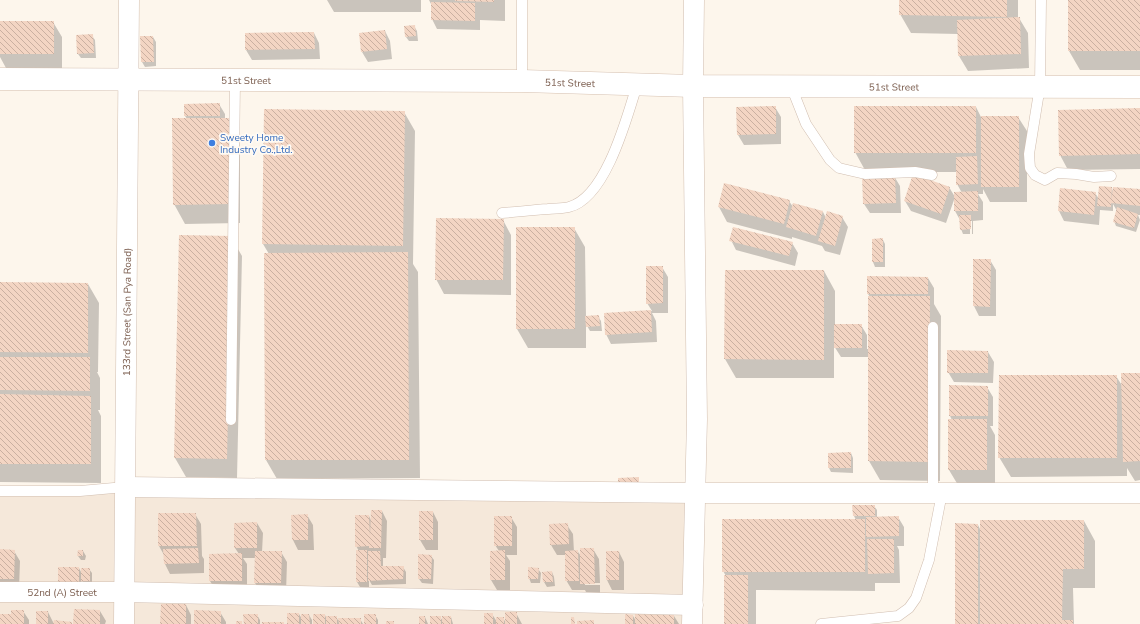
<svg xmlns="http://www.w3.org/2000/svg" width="1140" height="624" font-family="'Nunito Sans',sans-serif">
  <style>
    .residential { fill: #f5e8da }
    .shadow { fill: #0003 }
    .building { fill: url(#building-back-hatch) }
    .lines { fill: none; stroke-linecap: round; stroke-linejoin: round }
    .lane-casing { stroke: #d1beb0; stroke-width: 11 }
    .street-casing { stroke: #d1beb0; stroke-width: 21 }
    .secondary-casing { stroke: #d6c0b0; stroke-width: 23 }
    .lane { stroke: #fff; stroke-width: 10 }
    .street { stroke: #fff; stroke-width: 20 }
    .secondary { stroke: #fff; stroke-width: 22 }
    .shop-dot { fill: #3f7fe0; stroke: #fffaf3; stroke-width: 1.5 }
    .labels { text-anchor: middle; stroke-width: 3.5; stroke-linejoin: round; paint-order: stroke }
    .street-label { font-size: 10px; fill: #7a5c4d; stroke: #fffaf3 }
    .shop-label { font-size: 10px; fill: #366cbe; stroke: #fffaf3; text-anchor: start }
  </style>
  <defs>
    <pattern id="building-back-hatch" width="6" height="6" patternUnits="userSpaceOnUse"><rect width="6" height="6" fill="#f3d5c3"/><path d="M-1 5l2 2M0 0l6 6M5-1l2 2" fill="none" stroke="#cab0a1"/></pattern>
  </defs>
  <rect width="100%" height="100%" fill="#fdf6ec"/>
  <path class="residential" d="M699,490V624H0V491Z"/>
  <path class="shadow" d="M327,0H421V12H334Z
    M429,0H505V21L480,20V30L437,29L432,19V6Z
    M900,0H1018V19L1019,18L1028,33L1029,68L968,71L959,56L958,34L911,33L900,14Z
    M1069,0H1140V70H1080L1069,51Z
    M0,22H53L62,37V68H6L0,57Z
    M414,26L417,31L418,41H409L406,37Z
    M385,31L390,41L392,59L368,62L362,52Z
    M314,33L319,43L320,59L252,60L246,50V34Z
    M92,36L95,40L96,58H81L78,54Z
    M153,37L156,42V66L145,67L142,62Z
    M219,104L225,114V119H228L240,138V223L185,224L174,204L187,119L185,116Z
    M775,107L781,117V144L744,145L738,135Z
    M976,107L981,117H1018L1027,131V202H990L983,189V194H978L983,202V220L973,221V234H972V221H970V234H963L961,229L960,220L955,211L962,193L957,184V172H866L855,152Z
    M1140,109V169L1068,170L1060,155Z
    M404,112L415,131L413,264L418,272L420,478L277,479L266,460L265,254H269L263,244Z
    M894,176L900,186L901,213H870L864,204Z
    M949,187L955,197L946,223L911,211L905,201Z
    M1111,188L1114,192L1140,190V215H1138L1140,220L1136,232L1116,226L1114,221L1117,211L1113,204V211L1100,210L1099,225L1064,221L1059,211L1060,189L1095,193L1099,199Z
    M789,201L793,207L823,212L826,218L842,217L848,227L840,255L825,251L822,246L792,237V239L727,222L719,207Z
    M503,220L511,235V295L444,294L436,279Z
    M517,228H574L585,247L586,317L598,316L601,321L602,331H590L586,324V348H528L517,329Z
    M180,236L231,237L242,256L237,478L186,477L175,458Z
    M731,240L792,243L798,253L795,266L736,250Z
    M883,240L885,244V267H875L873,262Z
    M974,260H990L996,270V316H979L974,306Z
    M662,267L668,277V313H652L656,321L657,342L611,344L606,334L605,314L652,311L647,303Z
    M824,271L835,291V325H861L867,335V349H869L870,297L868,294V277L928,278L934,288V304L941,316L940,481L880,480L869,461V357H841L834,346V378H736L725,359Z
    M0,283L88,284L99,303L98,372H97L100,378V410H98L101,416V483L0,482Z
    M988,352L994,362L993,383L954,382L948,372Z
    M1140,374V480L1135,481L1127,468V476L1011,477L999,457L1116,376L1123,387Z
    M987,387L993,397V426H990L995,435V485H958L949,470L952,420L950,416Z
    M851,453L853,458V473L831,472L829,468Z
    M874,506L877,510V518L898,517L904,527V546H897L899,550L900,583H875V591L756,590V624H725L726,576L723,571L856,520L854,516Z
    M382,511L387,521L386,558H383V567H403L406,572V584L372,585L369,580V587H360L357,582L359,551L356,546L369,516L371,520Z
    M433,512L438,522V550H426L420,540Z
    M159,514H195L201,524L202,556L204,559V573L170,574L165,564L164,555L159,546Z
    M307,515L313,525L314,550H298L293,540L292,516Z
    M511,517L517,527V555H506L510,561V590H497L491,580V552L499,551L495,545Z
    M1084,521L1095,541V588H1073L1074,624H956L978,525L981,531Z
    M257,523L263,533L262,552H281L287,562L286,593L261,592L255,583L256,558H243L247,564V590L216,591L210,581V555L239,554L235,548Z
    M550,525H567L573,534L574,552H578L581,556L593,549L599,559L600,583H585V585H600V594H587L585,590H572L566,580V555H557L551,545Z
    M0,550L14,551L20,561L19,589H0Z
    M83,551L86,556L85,560H81L78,556Z
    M619,552L624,562V590H612L607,580Z
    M431,556L434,560L433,584L422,583L419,579Z
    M79,568L82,574L89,569L92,573V585H85L81,579L82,586H62Z
    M538,569L541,573L540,583H531L529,578Z
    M552,572L554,577L555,586L547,587L544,582Z
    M186,605L191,615V624H161Z
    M23,611L29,620V624H0V615H10Z
    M100,611L106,621L105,624H74Z
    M48,612L54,624L72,623V624H37Z
    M220,612L226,622V624H195Z
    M516,613L522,624H485L492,614L497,622L503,618L506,623Z
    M299,614L302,619L309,615L312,620V624H288Z
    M257,615L260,620V624H245Z
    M325,615L327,620L336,617L340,623L360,619L363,624H314Z
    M375,615L378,620V624H365Z
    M633,616L636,621L674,616L679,624H626Z
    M425,617L428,624H420Z
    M440,617L443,621L451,617L453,624H431Z"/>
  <path class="building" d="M455,0H494V2L455,1Z
    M899,0H1007V17L899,15Z
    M1068,0H1140V51H1068Z
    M431,2L475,3V21L431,20Z
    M1020,17L1021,54L958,56L957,20Z
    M0,21H54V54H0Z
    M415,25L416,36L405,37L404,26Z
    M385,30L387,49L361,52L359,33Z
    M314,32L315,49L245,50V33Z
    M93,34L94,53L77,54L76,35Z
    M140,36H153L154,62H141Z
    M220,103V116H184V104Z
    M776,106V134L737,135L736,107Z
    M854,106H976V153H854Z
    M1140,108V154L1059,156L1058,110Z
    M264,109L405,111L403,246L262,244Z
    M981,116H1019V187H981Z
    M172,118H229L230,204L173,205Z
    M977,156L978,184L956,185V157Z
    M913,174L950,187L941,214L904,201Z
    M895,175L896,203L863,204L862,176Z
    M724,183L790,200L784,224L718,207Z
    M1099,186L1112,187L1111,207L1097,206Z
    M1113,187L1140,189V206L1111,203Z
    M1060,188L1096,192L1094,215L1058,211Z
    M978,191V211H954V192Z
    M793,203L823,211L816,236L786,227Z
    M1117,207L1138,214L1134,228L1113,222Z
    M827,211L843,216L835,246L818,241Z
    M959,215H971V229L960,230Z
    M436,218L504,219L503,280H435Z
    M516,227H575V329H516Z
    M733,227L793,242L789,256L729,241Z
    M179,235L232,236L227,459L174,458Z
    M883,238V262H872V239Z
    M408,252L409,460H265L264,253Z
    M973,259H991L990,307L973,306Z
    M646,266H663V303L646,304Z
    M725,270H824V360L724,359Z
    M867,276L928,277V294H867Z
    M0,282L88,283V353L0,352Z
    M868,296H930L929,462L868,461Z
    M651,310L652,332L605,335L604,313Z
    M599,315L600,326L586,327L585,316Z
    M834,324H862V348H834Z
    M947,350L988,351V373H947Z
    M0,357H90V391L0,390Z
    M1121,373H1140V461L1123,462Z
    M999,375H1117V458H998Z
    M949,385L988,386V416H949Z
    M0,394L91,396V464H0Z
    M948,419H987V470H948Z
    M851,452V468H828V453Z
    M639,477V485H618V478Z
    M852,505H875V516H853Z
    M371,510H382L381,548H369V546L355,547V515H369L370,536Z
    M419,511H433V540H419Z
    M158,513H196L197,546H158Z
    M308,514V540H292L291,515Z
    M494,516H512V546H494Z
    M899,516V536L866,537V517Z
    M722,519H865V572H722Z
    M980,520H1084V569H1063L1062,620H1073V624H980Z
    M257,522V548H234V523Z
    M568,523L569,544L550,545L549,524Z
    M955,523L978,524V624H955Z
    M867,539H894V573L868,574Z
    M198,548L199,563L164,564L163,549Z
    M580,548H594L595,584H580Z
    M0,549L15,550L14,579H0Z
    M78,550H83V556H77Z
    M356,550H367V582H356Z
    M505,550V580H490V551Z
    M578,550L579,581H565V551Z
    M255,551H282L281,583H254Z
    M368,551H380L381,566H404L403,579L368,581Z
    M606,551H619V580H606Z
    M242,553V581H209V554Z
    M418,554L432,555L431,579H418Z
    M58,567H79V582H58Z
    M528,567L539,568L538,579H528Z
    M81,568H90V581H81Z
    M552,571L553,582H543L542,572Z
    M724,575H748V624H724Z
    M161,604H186V624H160Z
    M74,609L100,610V624H73Z
    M11,610H24V624H11Z
    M194,610L221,611V624H194Z
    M36,611H48V624H36Z
    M505,612H517V624H505Z
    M287,613H299V624H287Z
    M484,613H493V624H484Z
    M0,614H11V624H0Z
    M243,614H258V624H244Z
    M301,614H309L310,624H301Z
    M313,614H325V624H313Z
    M364,614H376V624H364Z
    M625,614L633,615V624H625Z
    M635,614L674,615V624H635Z
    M326,616H337V624H326Z
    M419,616H425V624H419Z
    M430,616H441V624H430Z
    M442,616H451V624H442Z
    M496,617H504V624H496Z
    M571,617H574L575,624H571Z
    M338,618H361V624H339Z
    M54,620L72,622V624H53Z
    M594,620V624H577V621Z
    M236,621H242V624H236Z
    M386,621H394V624H386Z
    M262,622H284V624H262Z"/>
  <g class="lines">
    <defs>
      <path id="lane" d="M522,0V81
        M1041,0L1040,86L1029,154L1030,168L1035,175L1045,180L1057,173L1076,174L1094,177L1111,176
        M791,86L806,124L830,160L839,168L865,174L915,172L932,175
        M502,213C517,212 532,210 548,209C555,208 562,209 569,207C606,198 627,117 637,85
        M231,420L235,80
        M0,491H80L125,487
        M933,493V327
        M821,624L898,616L909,608L916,598L929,560L942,493"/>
      <g id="street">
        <path d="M125,487L696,493H1140"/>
        <path id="s1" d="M0,592H125L693,605"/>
        <path id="s2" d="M124,624L129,0"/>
        <path d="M692,624L697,419L693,86L694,0"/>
      </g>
      <g id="secondary">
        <path id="s3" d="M0,79L522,81L693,86L1140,87"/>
      </g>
    </defs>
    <use href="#lane" class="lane-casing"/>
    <use href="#street" class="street-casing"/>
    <use href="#secondary" class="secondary-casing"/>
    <use href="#lane" class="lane"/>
    <use href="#street" class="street"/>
    <use href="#secondary" class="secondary"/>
  </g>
  <circle class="shop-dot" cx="212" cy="143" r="4"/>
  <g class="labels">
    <g class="street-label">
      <text dy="4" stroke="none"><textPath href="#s3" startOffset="246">51st Street</textPath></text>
      <text dy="4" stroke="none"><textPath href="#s3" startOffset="570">51st Street</textPath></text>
      <text dy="4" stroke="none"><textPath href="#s3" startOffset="894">51st Street</textPath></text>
      <text dy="4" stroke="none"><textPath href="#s2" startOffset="312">133rd Street (San Pya Road)</textPath></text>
      <text dy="4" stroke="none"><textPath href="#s1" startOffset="62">52nd (A) Street</textPath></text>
    </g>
    <g class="shop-label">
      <text x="220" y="141">Sweety Home<tspan x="220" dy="12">Industry Co.,Ltd.</tspan></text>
    </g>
  </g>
</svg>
